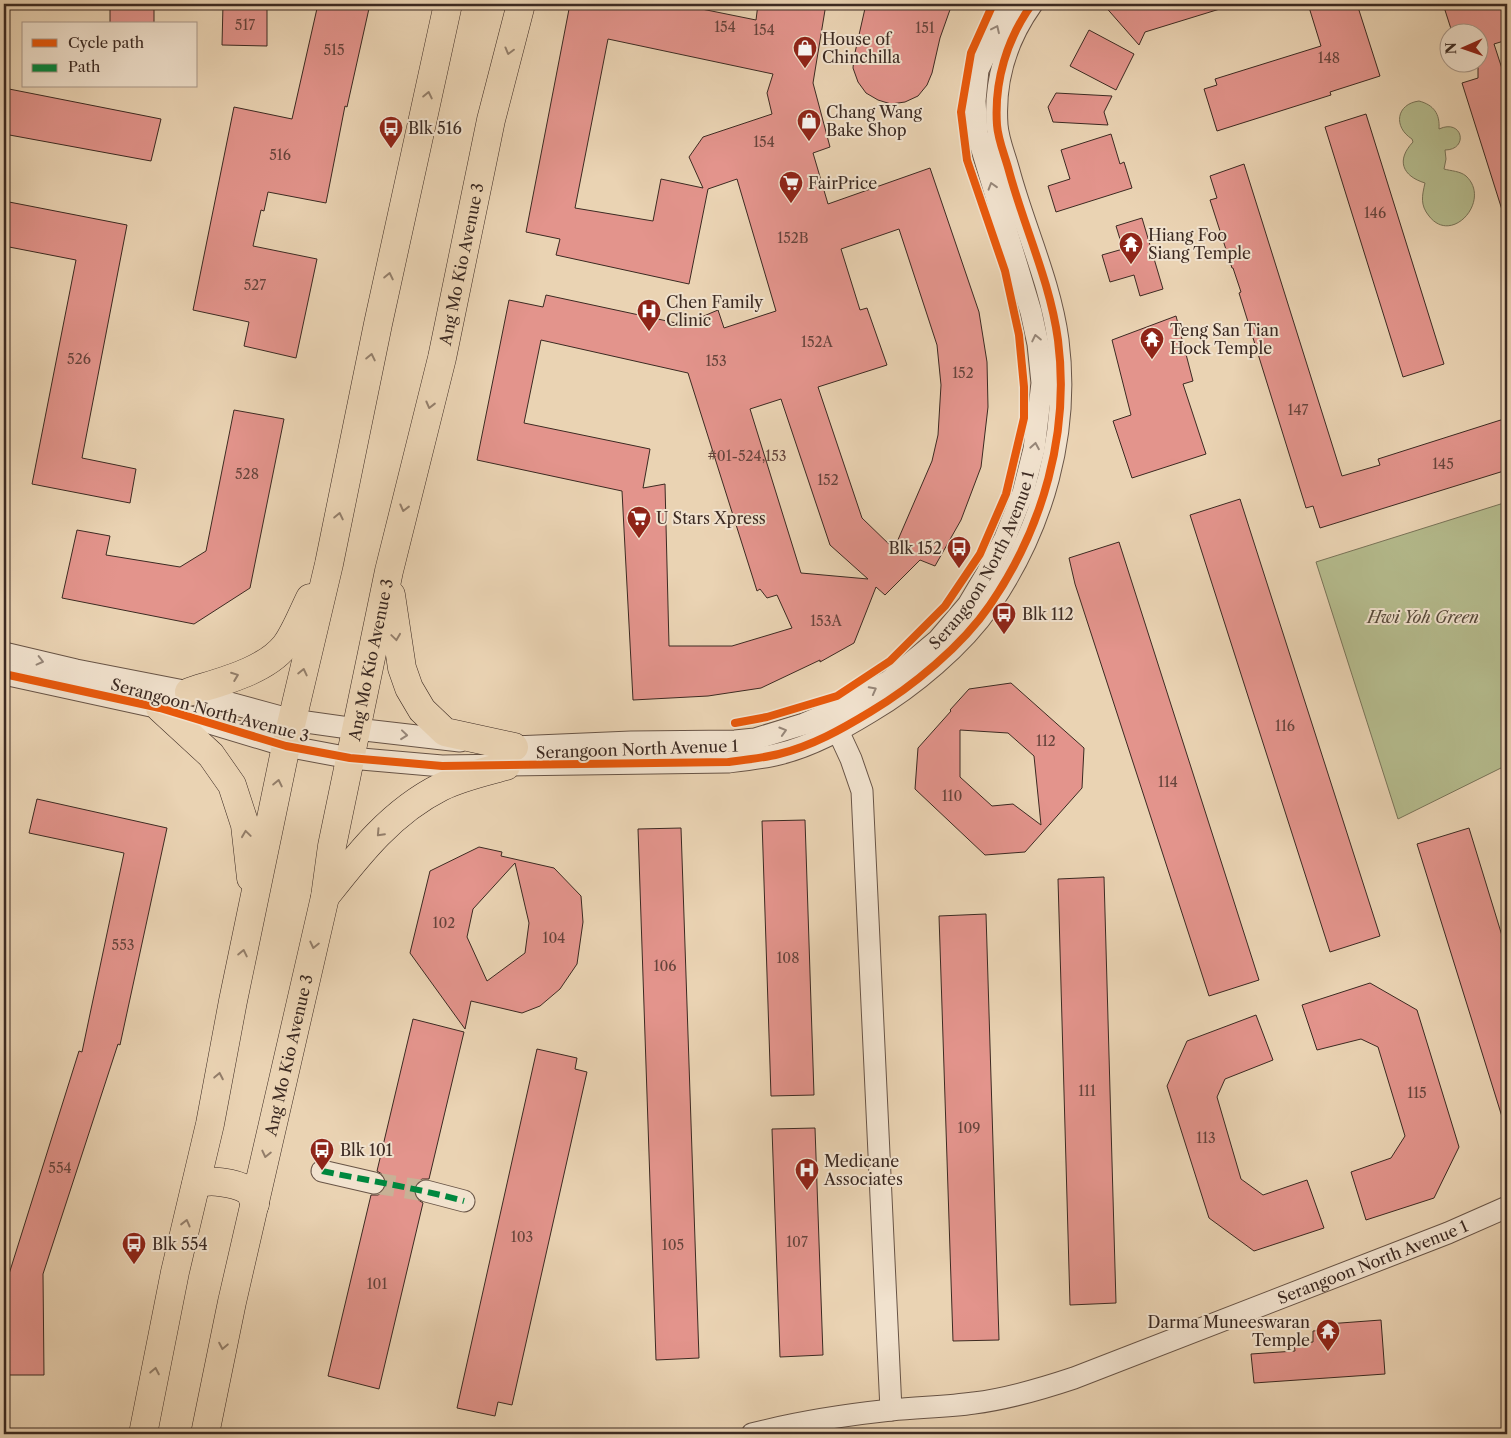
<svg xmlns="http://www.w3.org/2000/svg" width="1511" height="1438" font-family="'Libre Caslon Text',serif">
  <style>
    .green { fill: #b5bc8e; stroke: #787358 }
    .building { fill: #e3948c; stroke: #3c2a22; fill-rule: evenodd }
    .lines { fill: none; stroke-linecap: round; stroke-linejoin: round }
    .minor-tunnel { stroke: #c7b196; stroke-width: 21; stroke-dasharray: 21 11; stroke-linecap: butt }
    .minor-casing { stroke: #685446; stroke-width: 23 }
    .highway-casing { stroke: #3c2a22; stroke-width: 29 }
    .minor { stroke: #f1e2ce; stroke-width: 21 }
    .highway { stroke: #ead3b3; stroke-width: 28 }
    .quiet { stroke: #00873e; stroke-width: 6; stroke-dasharray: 12 6; stroke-linecap: butt }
    .cycleway-casing { stroke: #f1e2ce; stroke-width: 11 }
    .cycleway { stroke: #e8590c; stroke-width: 8 }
    .oneway { stroke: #968678 }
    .oneway2 { stroke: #937e6a }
    .labels { text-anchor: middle; stroke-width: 4; stroke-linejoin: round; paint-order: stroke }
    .number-label { font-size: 14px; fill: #66443c }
    .poi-label { font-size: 16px; fill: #3c2a22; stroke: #f1e2ce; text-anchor: start }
    .street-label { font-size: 16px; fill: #3c2a22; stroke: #f1e2ce }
    .park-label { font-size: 16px; font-style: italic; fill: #544738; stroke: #f1e2ce }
  </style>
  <rect width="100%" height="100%" fill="#ead3b3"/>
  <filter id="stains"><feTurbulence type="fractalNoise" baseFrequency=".004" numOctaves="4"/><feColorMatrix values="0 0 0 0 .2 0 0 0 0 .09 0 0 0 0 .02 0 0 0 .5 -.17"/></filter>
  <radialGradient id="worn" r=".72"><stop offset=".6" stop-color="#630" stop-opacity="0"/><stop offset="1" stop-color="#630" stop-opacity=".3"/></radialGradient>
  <path class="green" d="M1419,101C1434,105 1440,114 1439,129C1463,118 1469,150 1445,150L1446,159L1444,169C1451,171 1460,171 1466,176C1492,200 1452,246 1429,216C1420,205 1422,196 1425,183C1402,176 1396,160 1413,142L1412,139C1393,127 1396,104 1419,101Z
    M1507,502V765L1398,819L1316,562Z"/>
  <path class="building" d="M110,4H154V24H110Z
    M223,4H267V46L222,45Z
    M318,4H370L347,107L345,106L326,203L268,192L264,211L261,210L253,246L317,259L296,358L244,346L249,322L193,310L234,107L292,119Z
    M570,4H677L756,20L758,4H826L813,83L830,147L813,153L828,204L930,168L979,312L987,362L988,407L981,467L961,520L935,566L920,560L885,595L876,587L854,643L820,662V660L761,688L708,696L633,700L622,491L477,460L509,300L543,307L546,295L681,324L680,326L718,310L724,328L776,311L737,179L708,189L689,284L556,255L560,239L526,232ZM608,39L773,74L767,93L772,114L703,137L689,157L703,188L661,179L653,221L575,208ZM899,229L937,345L941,385L938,435L932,461L894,549L862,518L818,387L887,365L867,308L860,310L841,249ZM541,340L688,373L757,591L760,589L767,598L777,595L792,628L732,646H669L665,484L643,488L650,449L524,423ZM781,399L830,545L868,579L801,573L750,409Z
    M866,4H952L940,38L932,73L927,85L918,96L905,102L891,104L878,100L866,93L858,82L853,68L854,57Z
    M1103,4H1222L1223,8L1145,32L1139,45Z
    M1308,4H1357L1380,76L1330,92L1331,95L1217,131L1204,89L1217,85L1215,79L1321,46Z
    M1443,4H1507V40L1494,44L1507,84V212L1503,213L1462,83L1478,78V32H1452Z
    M1089,30L1134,54L1116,90L1070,66Z
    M4,88L161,119L151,161L4,134Z
    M1056,93L1112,96L1104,112L1108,125L1053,122L1048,107Z
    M1366,114L1444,364L1403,377L1325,127Z
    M1111,134L1120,164L1124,162L1132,188L1056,212L1048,186L1070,179L1061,150Z
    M1244,164L1342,476L1380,465L1378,459L1507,418V470L1320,528L1313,506L1306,508L1239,293L1241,292L1233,268H1232L1210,200L1217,198L1210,176Z
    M4,201L127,225L82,458L136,469L130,503L32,484L76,260L4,246Z
    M1142,218L1163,289L1140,296L1134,275L1110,282L1102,255L1123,249L1116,226Z
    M1176,316L1193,381L1183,384L1206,454L1132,478L1113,421L1131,415L1112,340Z
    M234,410L284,419L250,588L194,624L62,598L77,530L110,536L106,555L180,567L206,551Z
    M1240,499L1380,936L1330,952L1190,515Z
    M1119,542L1259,980L1209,996L1075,584L1069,558Z
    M1011,683L1084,748L1082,788L1025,852L985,855L915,789L918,748L951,711L950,710L969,689ZM960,730L1008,733L1034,756L1041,825L1013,804L992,806L960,777Z
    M37,799L167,828L120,1045L118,1044L43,1274L44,1375H8L9,1274L79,1051L82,1052L124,853L29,833Z
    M805,820L814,1095L771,1096L762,821Z
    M681,828L699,1358L656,1360L638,829Z
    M1469,828L1507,952V1119L1503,1120L1417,844Z
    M479,847L502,852L501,856L554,868L581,896L583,922L577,964L560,989L540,1006L522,1013L471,1001L465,1029L410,953L430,871ZM515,863L529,923L525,953L487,981L467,937L473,909Z
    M1104,877L1116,1303L1070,1305L1058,879Z
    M986,914L999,1340L953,1341L939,916Z
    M1370,983L1417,1010L1459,1147L1434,1198L1366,1220L1351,1172L1391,1158L1405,1136L1378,1047L1361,1039L1317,1050L1302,1005Z
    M1256,1015L1273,1060L1225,1079L1217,1097L1241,1179L1263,1195L1307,1180L1324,1228L1254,1251L1209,1218L1167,1086L1187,1041Z
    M413,1019L464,1032L429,1179H422L418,1182L414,1188V1195L417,1199L423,1203L379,1389L328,1376L371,1195H378L383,1192L386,1186V1179L382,1174L377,1171Z
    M537,1049L577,1058L575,1069L587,1072L512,1405L498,1402L495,1416L457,1408Z
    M815,1128L823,1355L780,1357L772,1129Z
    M1381,1320L1385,1374L1254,1383L1251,1354L1295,1351L1294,1343L1313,1342V1331L1328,1330L1327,1324Z"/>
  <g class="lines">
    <path class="minor-tunnel" d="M374,1183L426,1191"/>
    <defs>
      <g id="minor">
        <path d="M4,653L76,670L189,692L292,720L356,729L460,741"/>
        <path d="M4,674L160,708L286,746L350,758L442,766L728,762C745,760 763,758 779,754C812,746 842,729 870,712C912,687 962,646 990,605C1043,528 1070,433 1058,340C1050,281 1024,227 1009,171C1005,156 998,140 997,125C994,81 1007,39 1032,4"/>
        <path d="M832,718L851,759L862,791L891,1410"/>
        <path id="s1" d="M500,746L514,747L631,742L735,741L755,739L804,724L830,713L889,681L938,640L968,605L987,573L1005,538L1023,493L1034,449L1042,383L1038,344L1031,312L977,133L975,101L978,70L1009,4"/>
        <path d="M322,1171L374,1183"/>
        <path d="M426,1191L464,1201"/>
        <path id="s2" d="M752,1434C798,1422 844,1415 891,1410C918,1407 947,1407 974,1403C1008,1399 1041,1389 1074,1378L1448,1233L1507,1207"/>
      </g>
      <g id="highway">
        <path d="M391,595L402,668L409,688L422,710L445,732L514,747"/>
        <path d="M189,692C219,682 264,672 285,646C294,635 303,612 310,598"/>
        <path d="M160,708L211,755L232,785L245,825L251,878"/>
        <path d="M325,897C358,855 391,812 441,787C461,777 484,772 506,766"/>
        <path d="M196,1185C206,1178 236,1183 247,1190C251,1193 253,1199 255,1204"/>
        <path d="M143,1434L175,1272L210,1124L233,1001L286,746L329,564L378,324L448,4"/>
        <path id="s3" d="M205,1434L232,1302L325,897L332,846L389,571L442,358L491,120L521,4"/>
      </g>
    </defs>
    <use href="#minor" class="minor-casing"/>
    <use href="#highway" class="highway-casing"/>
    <use href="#minor" class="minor"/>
    <use href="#highway" class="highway"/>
    <path class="quiet" d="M322,1171C369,1181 417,1188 464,1201"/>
    <defs>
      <path id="cycleway" d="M4,674L160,708L286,746L350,758L442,766L728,762C745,760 763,758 779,754C812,746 842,729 870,712C912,687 962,646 990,605C1043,528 1070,433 1058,340C1050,281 1024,227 1009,171C1005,156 998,140 997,125C994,81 1007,39 1032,4
        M735,723L767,717L837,696L890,661L945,606L980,554L1006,494L1024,418V387L1019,335L1005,271L967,160L961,112L971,53L993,4"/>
    </defs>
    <use href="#cycleway" class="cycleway-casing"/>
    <use href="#cycleway" class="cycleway"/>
  </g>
  <defs><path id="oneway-chevron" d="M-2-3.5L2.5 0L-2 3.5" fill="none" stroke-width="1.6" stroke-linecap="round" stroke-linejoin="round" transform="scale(1.25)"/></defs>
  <g class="oneway">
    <use href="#oneway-chevron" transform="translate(996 29) rotate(-65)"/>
    <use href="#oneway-chevron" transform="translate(992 186) rotate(-107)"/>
    <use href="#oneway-chevron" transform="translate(1036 338) rotate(-102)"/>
    <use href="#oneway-chevron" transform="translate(1035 446) rotate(-80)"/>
    <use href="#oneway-chevron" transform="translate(40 661) rotate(14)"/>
    <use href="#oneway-chevron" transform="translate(873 690) rotate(-28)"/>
    <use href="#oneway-chevron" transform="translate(783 731) rotate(-17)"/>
    <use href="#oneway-chevron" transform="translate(404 735) rotate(6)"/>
  </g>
  <g class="oneway2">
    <use href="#oneway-chevron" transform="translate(509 51) rotate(105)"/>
    <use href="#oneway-chevron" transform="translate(428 95) rotate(-78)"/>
    <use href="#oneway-chevron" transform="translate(389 276) rotate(-78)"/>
    <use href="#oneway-chevron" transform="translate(371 357) rotate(-78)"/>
    <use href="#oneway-chevron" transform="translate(430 405) rotate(104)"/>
    <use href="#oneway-chevron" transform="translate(404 508) rotate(104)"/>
    <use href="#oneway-chevron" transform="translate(339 516) rotate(-78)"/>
    <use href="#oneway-chevron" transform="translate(396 637) rotate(82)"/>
    <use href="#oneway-chevron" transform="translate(303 672) rotate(-77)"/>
    <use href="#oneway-chevron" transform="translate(235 676) rotate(-21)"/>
    <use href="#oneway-chevron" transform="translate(278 783) rotate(-78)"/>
    <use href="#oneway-chevron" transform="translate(380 833) rotate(133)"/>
    <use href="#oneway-chevron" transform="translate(246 834) rotate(-98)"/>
    <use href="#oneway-chevron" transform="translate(314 945) rotate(103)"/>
    <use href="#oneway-chevron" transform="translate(243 953) rotate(-78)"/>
    <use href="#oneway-chevron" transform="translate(219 1076) rotate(-79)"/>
    <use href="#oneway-chevron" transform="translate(266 1154) rotate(103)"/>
    <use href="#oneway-chevron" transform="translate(186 1223) rotate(-76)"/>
    <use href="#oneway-chevron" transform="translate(223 1346) rotate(101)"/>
    <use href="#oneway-chevron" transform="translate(155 1371) rotate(-79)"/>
  </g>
  <defs>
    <symbol id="shop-pin" viewBox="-11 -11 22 30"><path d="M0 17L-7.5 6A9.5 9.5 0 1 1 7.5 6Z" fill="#8f2418" stroke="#f1e2ce"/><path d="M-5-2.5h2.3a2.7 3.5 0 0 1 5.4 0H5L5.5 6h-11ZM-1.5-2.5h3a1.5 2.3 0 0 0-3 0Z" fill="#fff"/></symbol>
    <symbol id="bus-pin" viewBox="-11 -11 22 30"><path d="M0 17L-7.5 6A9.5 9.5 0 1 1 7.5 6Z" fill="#8f2418" stroke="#f1e2ce"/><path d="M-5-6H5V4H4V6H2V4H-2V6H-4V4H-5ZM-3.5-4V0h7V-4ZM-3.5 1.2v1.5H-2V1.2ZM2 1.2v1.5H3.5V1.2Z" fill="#fff"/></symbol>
    <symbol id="supermarket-pin" viewBox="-11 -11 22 30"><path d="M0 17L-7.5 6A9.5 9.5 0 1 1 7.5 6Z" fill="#8f2418" stroke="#f1e2ce"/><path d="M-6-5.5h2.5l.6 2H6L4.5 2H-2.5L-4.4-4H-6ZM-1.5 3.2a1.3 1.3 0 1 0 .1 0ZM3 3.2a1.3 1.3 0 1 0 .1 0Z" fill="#fff"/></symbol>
    <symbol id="temple-pin" viewBox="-11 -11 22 30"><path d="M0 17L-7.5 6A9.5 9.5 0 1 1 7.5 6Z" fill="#8f2418" stroke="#f1e2ce"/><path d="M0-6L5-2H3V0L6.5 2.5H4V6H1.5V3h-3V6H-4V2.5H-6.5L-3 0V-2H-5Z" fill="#fff"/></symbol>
    <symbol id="hospital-pin" viewBox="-11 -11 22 30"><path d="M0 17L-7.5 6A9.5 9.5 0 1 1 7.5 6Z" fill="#8f2418" stroke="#f1e2ce"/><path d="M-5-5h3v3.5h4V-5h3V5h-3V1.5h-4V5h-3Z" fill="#fff"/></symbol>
  </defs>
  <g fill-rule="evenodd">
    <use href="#shop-pin" x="791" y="34" width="28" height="38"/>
    <use href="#shop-pin" x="795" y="107" width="28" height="38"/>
    <use href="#bus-pin" x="377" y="114" width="28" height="38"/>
    <use href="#supermarket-pin" x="777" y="169" width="28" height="38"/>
    <use href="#temple-pin" x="1117" y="230" width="28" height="38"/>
    <use href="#hospital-pin" x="635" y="297" width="28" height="38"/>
    <use href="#temple-pin" x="1138" y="325" width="28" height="38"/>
    <use href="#supermarket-pin" x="625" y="504" width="28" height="38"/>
    <use href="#bus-pin" x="945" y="534" width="28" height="38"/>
    <use href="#bus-pin" x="990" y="600" width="28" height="38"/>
    <use href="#bus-pin" x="308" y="1136" width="28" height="38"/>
    <use href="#hospital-pin" x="793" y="1156" width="28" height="38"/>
    <use href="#bus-pin" x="120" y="1230" width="28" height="38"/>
    <use href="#temple-pin" x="1314" y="1317" width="28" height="38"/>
  </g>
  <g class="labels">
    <g class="number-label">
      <text x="245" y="30">517</text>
      <text x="725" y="32">154</text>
      <text x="925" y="33">151</text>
      <text x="764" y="35">154</text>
      <text x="334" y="55">515</text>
      <text x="1329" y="63">148</text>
      <text x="764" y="147">154</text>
      <text x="280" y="160">516</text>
      <text x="1375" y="218">146</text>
      <text x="793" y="243">152B</text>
      <text x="255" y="290">527</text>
      <text x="817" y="347">152A</text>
      <text x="79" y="364">526</text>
      <text x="716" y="366">153</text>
      <text x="963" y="378">152</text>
      <text x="1298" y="415">147</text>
      <text x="747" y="461">#01-524,153</text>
      <text x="1443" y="469">145</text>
      <text x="247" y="479">528</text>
      <text x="828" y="485">152</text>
      <text x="826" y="626">153A</text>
      <text x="1285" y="731">116</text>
      <text x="1046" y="746">112</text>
      <text x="1168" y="787">114</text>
      <text x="952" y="801">110</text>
      <text x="444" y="928">102</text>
      <text x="554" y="943">104</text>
      <text x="123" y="950">553</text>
      <text x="788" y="963">108</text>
      <text x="665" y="971">106</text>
      <text x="1087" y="1096">111</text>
      <text x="1417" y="1098">115</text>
      <text x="969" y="1133">109</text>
      <text x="1206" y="1143">113</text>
      <text x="60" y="1173">554</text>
      <text x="522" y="1242">103</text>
      <text x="797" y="1247">107</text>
      <text x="673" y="1250">105</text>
      <text x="377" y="1289">101</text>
    </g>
    <g class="poi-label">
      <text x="822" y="45">House of<tspan x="822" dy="18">Chinchilla</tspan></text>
      <text x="826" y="118">Chang Wang<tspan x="826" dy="18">Bake Shop</tspan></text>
      <text x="408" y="134">Blk 516</text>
      <text x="808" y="189">FairPrice</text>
      <text x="1148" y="241">Hiang Foo<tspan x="1148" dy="18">Siang Temple</tspan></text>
      <text x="666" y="308">Chen Family<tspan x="666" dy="18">Clinic</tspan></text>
      <text x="1170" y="336">Teng San Tian<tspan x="1170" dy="18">Hock Temple</tspan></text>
      <text x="656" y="524">U Stars Xpress</text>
      <text x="942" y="554" text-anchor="end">Blk 152</text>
      <text x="1022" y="620">Blk 112</text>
      <text x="340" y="1156">Blk 101</text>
      <text x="824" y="1167">Medicane<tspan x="824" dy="18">Associates</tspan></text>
      <text x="152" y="1250">Blk 554</text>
      <text x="1310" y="1328" text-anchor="end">Darma Muneeswaran<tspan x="1310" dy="18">Temple</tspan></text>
    </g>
    <g class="street-label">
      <text dy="6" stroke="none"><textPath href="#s3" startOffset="1198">Ang Mo Kio Avenue 3</textPath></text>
      <text dy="6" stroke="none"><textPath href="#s1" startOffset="558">Serangoon North Avenue 1</textPath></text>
      <text dy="6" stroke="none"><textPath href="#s3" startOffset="792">Ang Mo Kio Avenue 3</textPath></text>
      <text transform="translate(210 710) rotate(15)" y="6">Serangoon North Avenue 3</text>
      <text transform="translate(637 749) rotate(-2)" y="6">Serangoon North Avenue 1</text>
      <text dy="6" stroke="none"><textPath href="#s3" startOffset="388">Ang Mo Kio Avenue 3</textPath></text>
      <text dy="6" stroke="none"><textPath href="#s2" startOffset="648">Serangoon North Avenue 1</textPath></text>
    </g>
    <g class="park-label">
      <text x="1423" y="623">Hwi Yoh Green</text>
    </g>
  </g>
  <rect width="1511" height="1438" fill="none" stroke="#ead3b3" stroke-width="20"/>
  <rect x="5" y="5" width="1501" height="1428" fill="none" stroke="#3c2a22" stroke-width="2.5"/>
  <rect x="10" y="10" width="1491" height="1418" fill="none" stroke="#3c2a22"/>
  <rect x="22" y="22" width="175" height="65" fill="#f1e2ce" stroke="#a99889"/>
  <rect x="32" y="39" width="25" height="8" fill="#e8590c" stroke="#a99889"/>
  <text x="68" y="48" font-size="15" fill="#3c2a22">Cycle path</text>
  <rect x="32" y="64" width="25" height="8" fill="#00873e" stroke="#a99889"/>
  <text x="68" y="72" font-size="15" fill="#3c2a22">Path</text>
  <g transform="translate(1464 48) rotate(268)"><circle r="24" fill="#f1e2ce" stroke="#a99889"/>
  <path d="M0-4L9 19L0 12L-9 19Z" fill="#8f2418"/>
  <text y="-8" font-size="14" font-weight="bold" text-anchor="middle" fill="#3c2a22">N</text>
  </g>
  <rect width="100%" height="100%" filter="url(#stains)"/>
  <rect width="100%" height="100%" fill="url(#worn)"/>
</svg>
